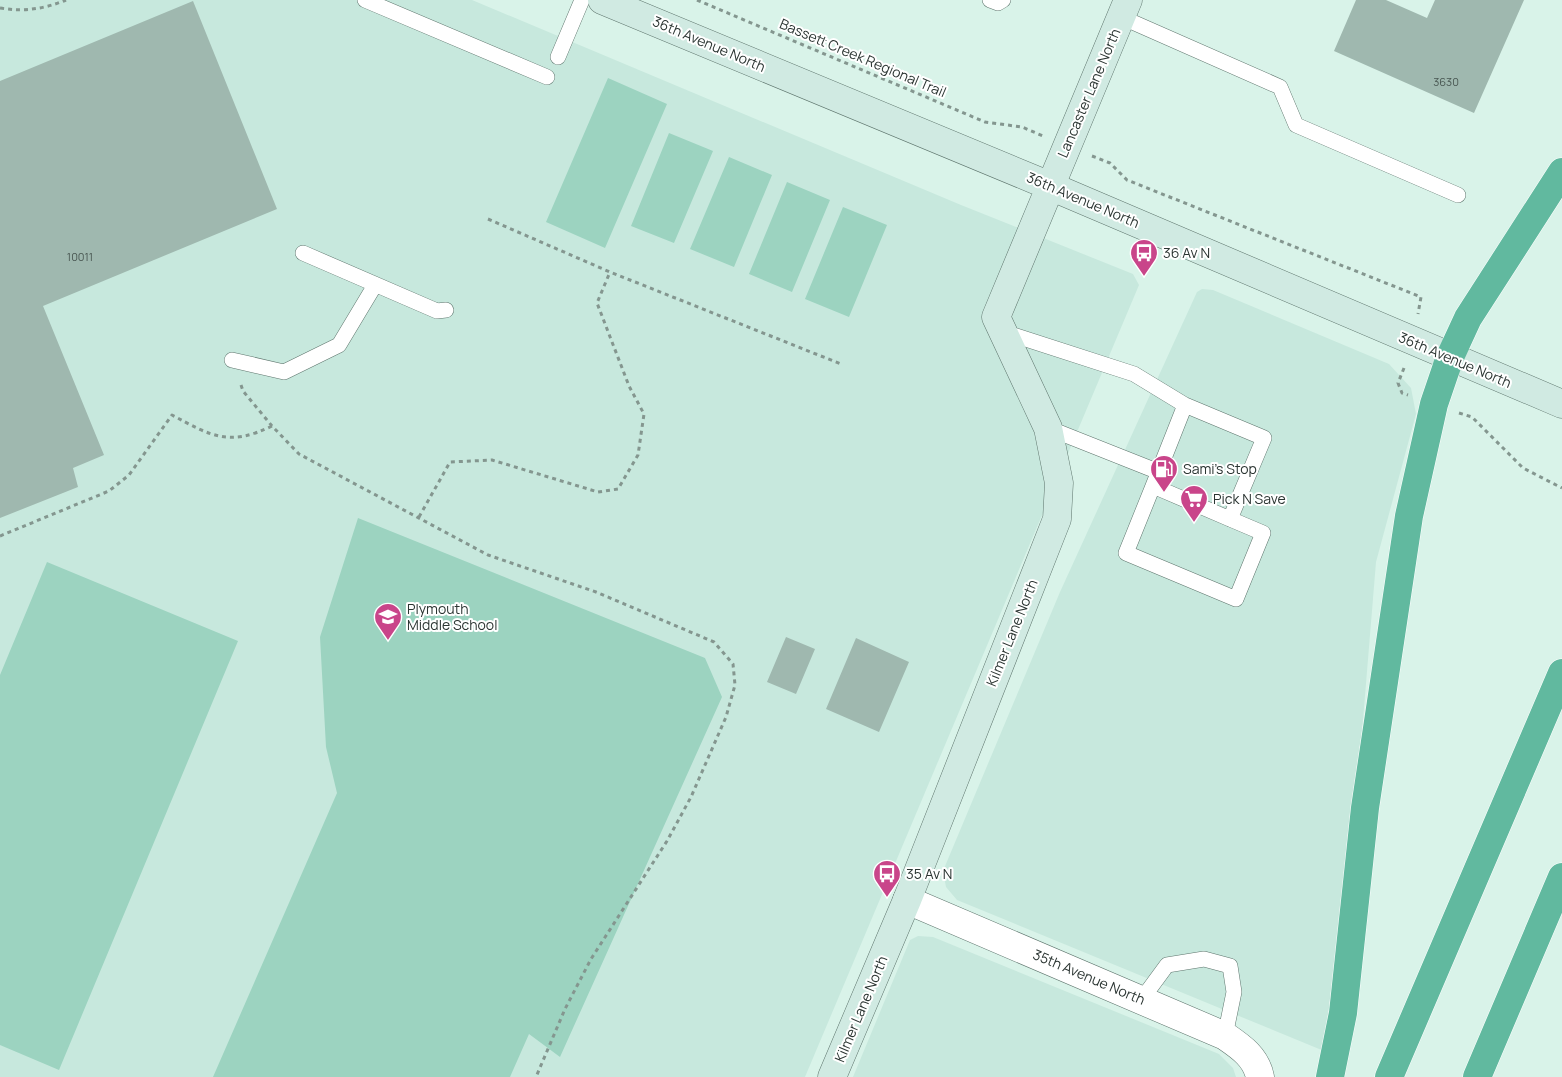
<svg xmlns="http://www.w3.org/2000/svg" width="1562" height="1077" font-family="Manrope,sans-serif">
  <style>
    .built { fill: #c7e8dd }
    .green { fill: #9cd3c0 }
    .building { fill: #9fb8af }
    .lines { fill: none; stroke-linecap: round; stroke-linejoin: round }
    .lane-casing { stroke: #5e756d; stroke-width: 16 }
    .street-casing { stroke: #5e756d; stroke-width: 29 }
    .secondary-casing { stroke: #5e756d; stroke-width: 29 }
    .highway-casing { stroke: #fff; stroke-width: 29 }
    .path { stroke: #84968f; stroke-width: 3; stroke-dasharray: 4 4; stroke-linecap: butt }
    .lane { stroke: #fff; stroke-width: 15 }
    .street { stroke: #fff; stroke-width: 28 }
    .secondary { stroke: #d0eae2; stroke-width: 28 }
    .highway { stroke: #61b99f; stroke-width: 28 }
    .labels { text-anchor: middle; stroke-width: 4; stroke-linejoin: round; paint-order: stroke }
    .number-label { font-size: 11px; fill: #485651 }
    .street-label { font-size: 14px; fill: #2b3532; stroke: #fff }
    .poi-label { font-size: 14px; fill: #2b3532; stroke: #fff; text-anchor: start }
  </style>
  <rect width="100%" height="100%" fill="#d9f3e9"/>
  <path class="built" d="M0,0H472L961,205L1133,274L1139,285L805,1077H0Z
    M1202,289L1213,290L1389,364L1411,388L1416,414L1376,562L1363,720L1324,1051L957,900L946,887L943,871L1060,592L1197,292Z
    M918,936L933,937L1219,1054L1233,1068L1236,1077H853L910,940Z"/>
  <path class="green" d="M608,78L667,104L605,248L546,222Z
    M669,133L713,151L674,243L631,226Z
    M729,157L772,175L734,267L690,249Z
    M787,182L830,200L792,292L749,274Z
    M843,207L887,225L849,317L805,299Z
    M358,518L705,658L722,697L560,1057L529,1034L510,1077H213L337,793L326,747L320,637Z
    M47,562L238,641L59,1070L0,1045V675Z"/>
  <path class="building" d="M1356,0H1386L1427,18L1435,0H1524L1474,113L1334,51Z
    M193,1L277,209L43,306L104,455L73,468L78,487L0,518V81Z
    M786,637L815,649L796,694L767,682Z
    M856,638L909,662L879,732L826,709Z"/>
  <g class="lines">
    <defs>
      <path id="lane" d="M365,0L547,77
        M990,0L998,3L1003,0
        M1121,17L1280,87L1296,125L1458,195
        M558,57L582,0
        M303,253L437,311L446,310
        M1004,332L1134,374L1185,405L1264,438L1230,519L1153,486L1185,405
        M232,360L284,372L339,345L375,285
        M1048,428L1159,472
        M1153,486L1126,553L1236,599L1263,533L1230,519
        M1142,999L1167,965L1204,959L1230,966L1234,992L1225,1036"/>
      <path id="street" d="M907,900L1225,1036C1241,1047 1256,1057 1260,1077"/>
      <path id="secondary" d="M602,0L1050,186L1562,404
        M832,1077L907,900L1057,519L1059,483L1048,428L996,317L1128,0"/>
      <path id="highway" d="M1330,1077L1343,1013L1365,808L1409,516L1434,404L1450,357L1468,318L1562,172
        M1389,1077L1562,673
        M1477,1077L1562,877"/>
    </defs>
    <use href="#lane" class="lane-casing"/>
    <use href="#street" class="street-casing"/>
    <use href="#secondary" class="secondary-casing"/>
    <use href="#highway" class="highway-casing"/>
    <path class="path" d="M697,0L985,122L1022,127L1043,136
      M0,8C24,12 44,9 66,0
      M1092,156L1110,163L1127,180L1421,297L1418,314
      M488,219L610,272L841,364
      M1404,368L1398,383L1402,393L1408,395
      M241,385L243,391L272,426
      M1459,413L1472,417L1523,468L1562,488
      M419,517L450,462L492,460L598,492L618,489L638,455L644,414L629,386L597,303L610,272
      M0,536L109,491L129,475L172,415C211,436 229,447 272,426L299,454L488,555L596,592L714,642L733,664L735,685L726,717L691,797L667,841L591,959L565,1009L536,1077"/>
    <use href="#lane" class="lane"/>
    <use href="#street" class="street"/>
    <use href="#secondary" class="secondary"/>
    <use href="#highway" class="highway"/>
  </g>
  <defs>
    <symbol id="bus-pin" viewBox="-11 -11 22 30"><path d="M0 17L-7.5 6A9.5 9.5 0 1 1 7.5 6Z" fill="#c9458a" stroke="#fff"/><path d="M-5-6H5V4H4V6H2V4H-2V6H-4V4H-5ZM-3.5-4V0h7V-4ZM-3.5 1.2v1.5H-2V1.2ZM2 1.2v1.5H3.5V1.2Z" fill="#fff"/></symbol>
    <symbol id="fuel-pin" viewBox="-11 -11 22 30"><path d="M0 17L-7.5 6A9.5 9.5 0 1 1 7.5 6Z" fill="#c9458a" stroke="#fff"/><path d="M-5.5-6h7V0h2V4h1.3V-2.5L3-4.5l.8-.8L6-3V5H2.5V1h-1V6h-7ZM-4.2-4.7v3.2H.2V-4.7Z" fill="#fff"/></symbol>
    <symbol id="supermarket-pin" viewBox="-11 -11 22 30"><path d="M0 17L-7.5 6A9.5 9.5 0 1 1 7.5 6Z" fill="#c9458a" stroke="#fff"/><path d="M-6-5.5h2.5l.6 2H6L4.5 2H-2.5L-4.4-4H-6ZM-1.5 3.2a1.3 1.3 0 1 0 .1 0ZM3 3.2a1.3 1.3 0 1 0 .1 0Z" fill="#fff"/></symbol>
    <symbol id="school-pin" viewBox="-11 -11 22 30"><path d="M0 17L-7.5 6A9.5 9.5 0 1 1 7.5 6Z" fill="#c9458a" stroke="#fff"/><path d="M0-5L7-2L0 1L-7-2ZM-4 1L0 2.5L4 1V4Q0 6-4 4Z" fill="#fff"/></symbol>
  </defs>
  <g fill-rule="evenodd">
    <use href="#bus-pin" x="1128" y="237" width="32" height="43"/>
    <use href="#fuel-pin" x="1148" y="453" width="32" height="43"/>
    <use href="#supermarket-pin" x="1178" y="483" width="32" height="43"/>
    <use href="#school-pin" x="372" y="601" width="32" height="43"/>
    <use href="#bus-pin" x="871" y="858" width="32" height="43"/>
  </g>
  <g class="labels">
    <g class="number-label">
      <text x="1446" y="86">3630</text>
      <text x="80" y="261">10011</text>
    </g>
    <g class="street-label">
      <text transform="translate(709 44) rotate(23)" y="5">36th Avenue North</text>
      <text transform="translate(863 58) rotate(23)" y="5">Bassett Creek Regional Trail</text>
      <text transform="translate(1089 93) rotate(-67)" y="5">Lancaster Lane North</text>
      <text transform="translate(1083 200) rotate(23)" y="5">36th Avenue North</text>
      <text transform="translate(1455 360) rotate(23)" y="5">36th Avenue North</text>
      <text transform="translate(1012 633) rotate(-68)" y="5">Kilmer Lane North</text>
      <text transform="translate(1089 977) rotate(23)" y="5">35th Avenue North</text>
      <text transform="translate(861 1009) rotate(-67)" y="5">Kilmer Lane North</text>
    </g>
    <g class="poi-label">
      <text x="1163" y="258">36 Av N</text>
      <text x="1183" y="474">Sami's Stop</text>
      <text x="1213" y="504">Pick N Save</text>
      <text x="407" y="614">Plymouth<tspan x="407" dy="16">Middle School</tspan></text>
      <text x="906" y="879">35 Av N</text>
    </g>
  </g>
</svg>
